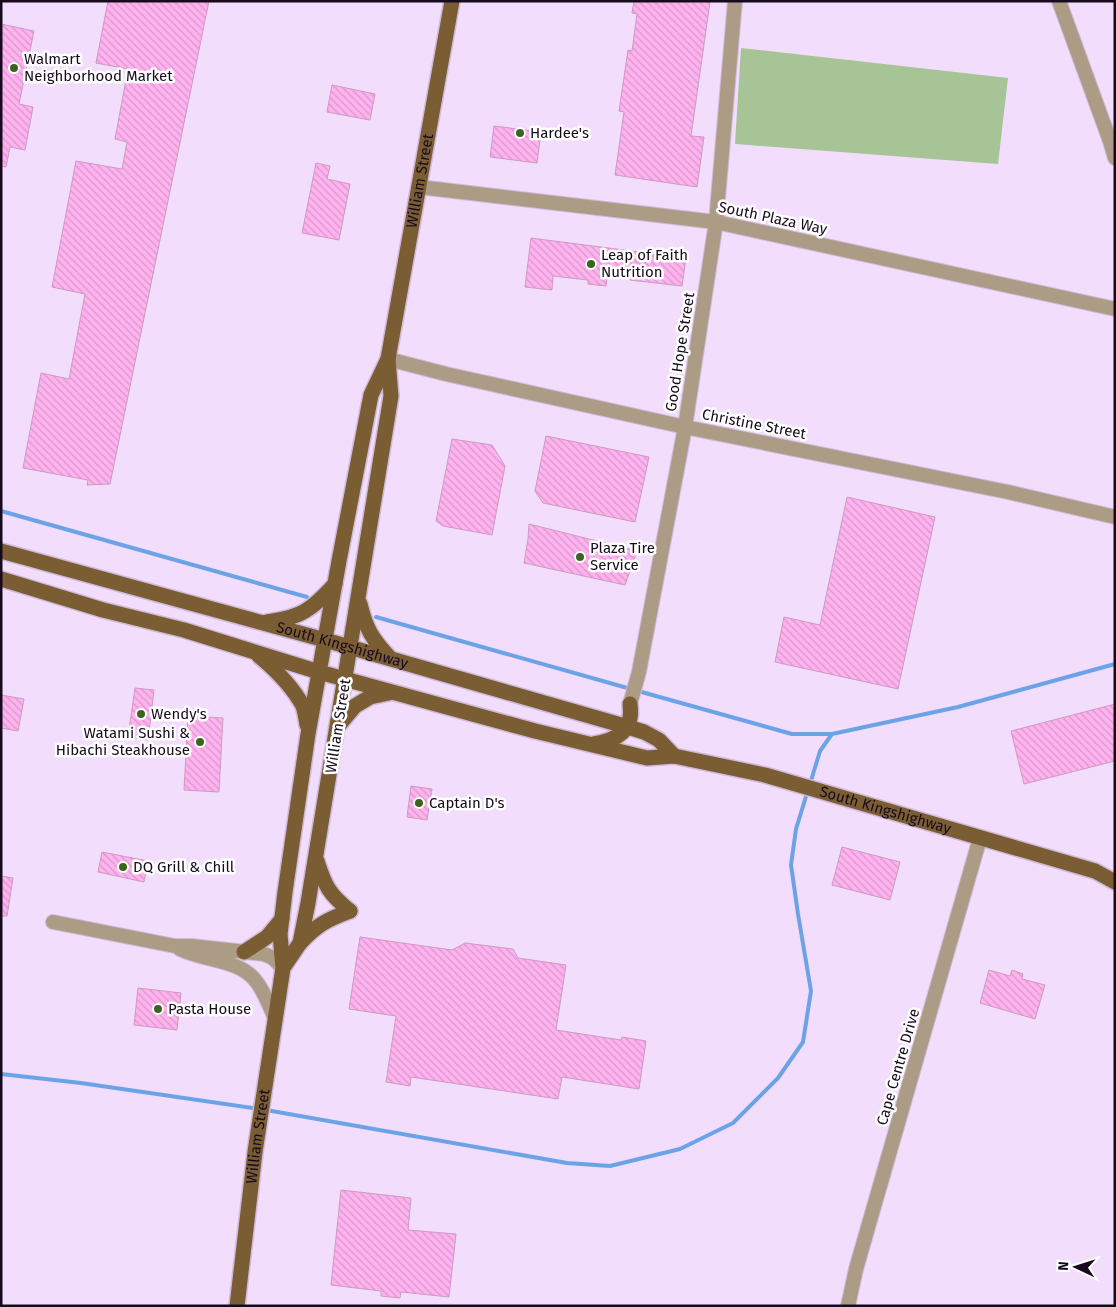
<svg xmlns="http://www.w3.org/2000/svg" width="1116" height="1307" font-family="'Fira Sans',sans-serif">
  <style>
    .grass { fill: #a6c495 }
    .lines { fill: none; stroke-linecap: round; stroke-linejoin: round }
    .stream { stroke: #6ca3e7; stroke-width: 4 }
    .building { fill: url(#building-back-hatch); stroke: #cd9ac2 }
    .minor-casing { stroke: #cfbbd9; stroke-width: 16 }
    .major-casing { stroke: #cfbbd9; stroke-width: 18 }
    .minor { stroke: #ac9c86; stroke-width: 14 }
    .major { stroke: #7b5d34; stroke-width: 15 }
    .poi-dot { fill: #3c641e; stroke: #fff; stroke-width: 2 }
    .labels { text-anchor: middle; stroke-width: 5; stroke-linejoin: round; paint-order: stroke }
    .poi-label { font-size: 15px; fill: #170a1d; stroke: #fff; text-anchor: start }
    .street-label { font-size: 15px; fill: #170a1d; stroke: #fff }
  </style>
  <defs>
    <pattern id="building-back-hatch" width="6" height="6" patternUnits="userSpaceOnUse" patternTransform="scale(1.25)"><rect width="6" height="6" fill="#feb2ee"/><path d="M-1 5l2 2M0 0l6 6M5-1l2 2" fill="none" stroke="#d998cc"/></pattern>
  </defs>
  <rect width="100%" height="100%" fill="#f2ddfd"/>
  <path class="grass" d="M741,48L1008,78L998,164L735,144Z"/>
  <g class="lines">
    <path class="stream" d="M1,511L307,597
      M376,617L631,689
      M638,691L792,734H832
      M810,784L820,751L832,734L958,707L1115,664
      M1,1074L81,1083L259,1109
      M266,1110L567,1163L610,1166L680,1149L733,1123L778,1078L803,1042L811,991L798,914L791,865L796,829L808,790"/>
  </g>
  <path class="building" d="M108,1H209L110,484L87,485L88,480L23,468L41,373L69,379L85,294L52,287L76,161L122,169L127,142L115,139L128,69L96,63Z
    M634,1H702L710,2L691,136L704,137L697,187L615,175L624,112L619,111L628,50L632,51L637,14L632,13Z
    M1,24L34,31L19,104L33,107L25,150L10,147L6,167L1,166Z
    M332,85L375,94L370,120L327,112Z
    M494,126L541,132L537,163L490,157Z
    M316,163L330,166L327,179L350,184L339,240L302,233Z
    M531,238L686,258L682,286L630,280L631,274L608,271L606,286L588,284V280L553,276L552,290L525,287Z
    M546,436L649,457L635,522L543,503L535,491Z
    M452,439L492,445L505,466L492,535L443,526L436,521Z
    M847,497L935,517L898,689L775,662L784,617L820,625Z
    M529,524L637,551L625,585L524,563L528,539Z
    M135,688L154,690L148,740L128,737Z
    M1,695L24,699L18,731L1,728Z
    M1115,704V761L1024,784L1011,731Z
    M188,716L223,718L219,792L184,790Z
    M411,786L432,789L427,820L407,817Z
    M842,847L900,862L890,900L832,885Z
    M102,852L148,861L144,882L98,872Z
    M1,876L13,878L7,916H1Z
    M360,937L452,950L465,943L513,949L518,958L566,965L556,1030L621,1040L622,1037L646,1041L639,1089L562,1077L558,1099L411,1077L410,1086L386,1082L396,1016L349,1009Z
    M989,970L1010,976L1012,970L1023,974L1022,979L1045,985L1035,1019L980,1003Z
    M138,988L181,993L177,1030L134,1025Z
    M341,1190L411,1198L408,1230L456,1234L449,1297L401,1292L400,1298L381,1296V1291L331,1285Z"/>
  <g class="lines">
    <defs>
      <path id="minor" d="M1059,1L1110,141L1115,158
        M419,187L716,222L1115,309
        M388,359L446,374L685,427L1008,492L1115,517
        M630,704L639,672L685,427L716,222L735,1
        M53,922L175,946H191L264,954L273,958L283,968
        M180,949C204,961 238,959 255,980C264,990 269,1006 275,1018
        M848,1306L856,1269L980,838"/>
      <g id="major">
        <path id="s1" d="M388,359L452,1"/>
        <path id="s2" d="M1,551L325,640L628,727L644,732L659,740L674,756"/>
        <path id="s3" d="M1,579L103,610L184,630L319,672L535,731L647,758L674,756L765,775L1095,871L1115,882"/>
        <path d="M360,604C366,629 372,639 390,658"/>
        <path d="M267,622C279,620 294,618 305,611C317,604 326,594 335,584"/>
        <path d="M259,656C276,670 292,686 303,706C305,712 306,719 307,725"/>
        <path d="M339,725L355,706L370,697L389,693"/>
        <path d="M594,744C617,740 634,731 630,704"/>
        <path d="M317,861C325,886 329,894 350,911"/>
        <path d="M300,943C317,925 326,920 350,911"/>
        <path d="M244,952L267,937L282,919"/>
        <path id="s4" d="M237,1306L255,1152L283,968L280,934L285,892L308,734L339,561L371,395L388,359L391,396L308,903L300,943L283,968"/>
      </g>
    </defs>
    <use href="#minor" class="minor-casing"/>
    <use href="#major" class="major-casing"/>
    <use href="#minor" class="minor"/>
    <use href="#major" class="major"/>
  </g>
  <g class="poi-dot">
    <circle cx="14" cy="68" r="5"/>
    <circle cx="520" cy="133" r="5"/>
    <circle cx="591" cy="264" r="5"/>
    <circle cx="580" cy="557" r="5"/>
    <circle cx="141" cy="714" r="5"/>
    <circle cx="200" cy="742" r="5"/>
    <circle cx="419" cy="803" r="5"/>
    <circle cx="123" cy="867" r="5"/>
    <circle cx="158" cy="1009" r="5"/>
  </g>
  <g class="labels">
    <g class="poi-label">
      <text x="24" y="64">Walmart<tspan x="24" dy="17">Neighborhood Market</tspan></text>
      <text x="530" y="138">Hardee's</text>
      <text x="601" y="260">Leap of Faith<tspan x="601" dy="17">Nutrition</tspan></text>
      <text x="590" y="553">Plaza Tire<tspan x="590" dy="17">Service</tspan></text>
      <text x="151" y="719">Wendy's</text>
      <text x="190" y="738" text-anchor="end">Watami Sushi &amp;<tspan x="190" dy="17">Hibachi Steakhouse</tspan></text>
      <text x="429" y="808">Captain D's</text>
      <text x="133" y="872">DQ Grill &amp; Chill</text>
      <text x="168" y="1014">Pasta House</text>
    </g>
    <g class="street-label">
      <text dy="5" stroke="none"><textPath href="#s1" startOffset="181">William Street</textPath></text>
      <text transform="translate(773 218) rotate(12)" y="5">South Plaza Way</text>
      <text transform="translate(680 352) rotate(-81)" y="5">Good Hope Street</text>
      <text transform="translate(754 424) rotate(11)" y="5">Christine Street</text>
      <text dy="5" stroke="none"><textPath href="#s2" startOffset="354">South Kingshighway</textPath></text>
      <text transform="translate(338 726) rotate(-81)" y="5">William Street</text>
      <text dy="5" stroke="none"><textPath href="#s3" startOffset="916">South Kingshighway</textPath></text>
      <text transform="translate(898 1067) rotate(-74)" y="5">Cape Centre Drive</text>
      <text dy="5" stroke="none"><textPath href="#s4" startOffset="171">William Street</textPath></text>
    </g>
  </g>
  <rect width="1116" height="1307" fill="none" stroke="#170a1d" stroke-width="5"/>
  <g transform="translate(1076 1267) rotate(274)" stroke="#ffffff" stroke-width="4" paint-order="stroke">
  <path d="M0-4L9 19L0 12L-9 19Z" fill="#170a1d"/>
  <text y="-8" font-size="14" font-weight="bold" text-anchor="middle" fill="#170a1d">N</text>
  </g>
</svg>
